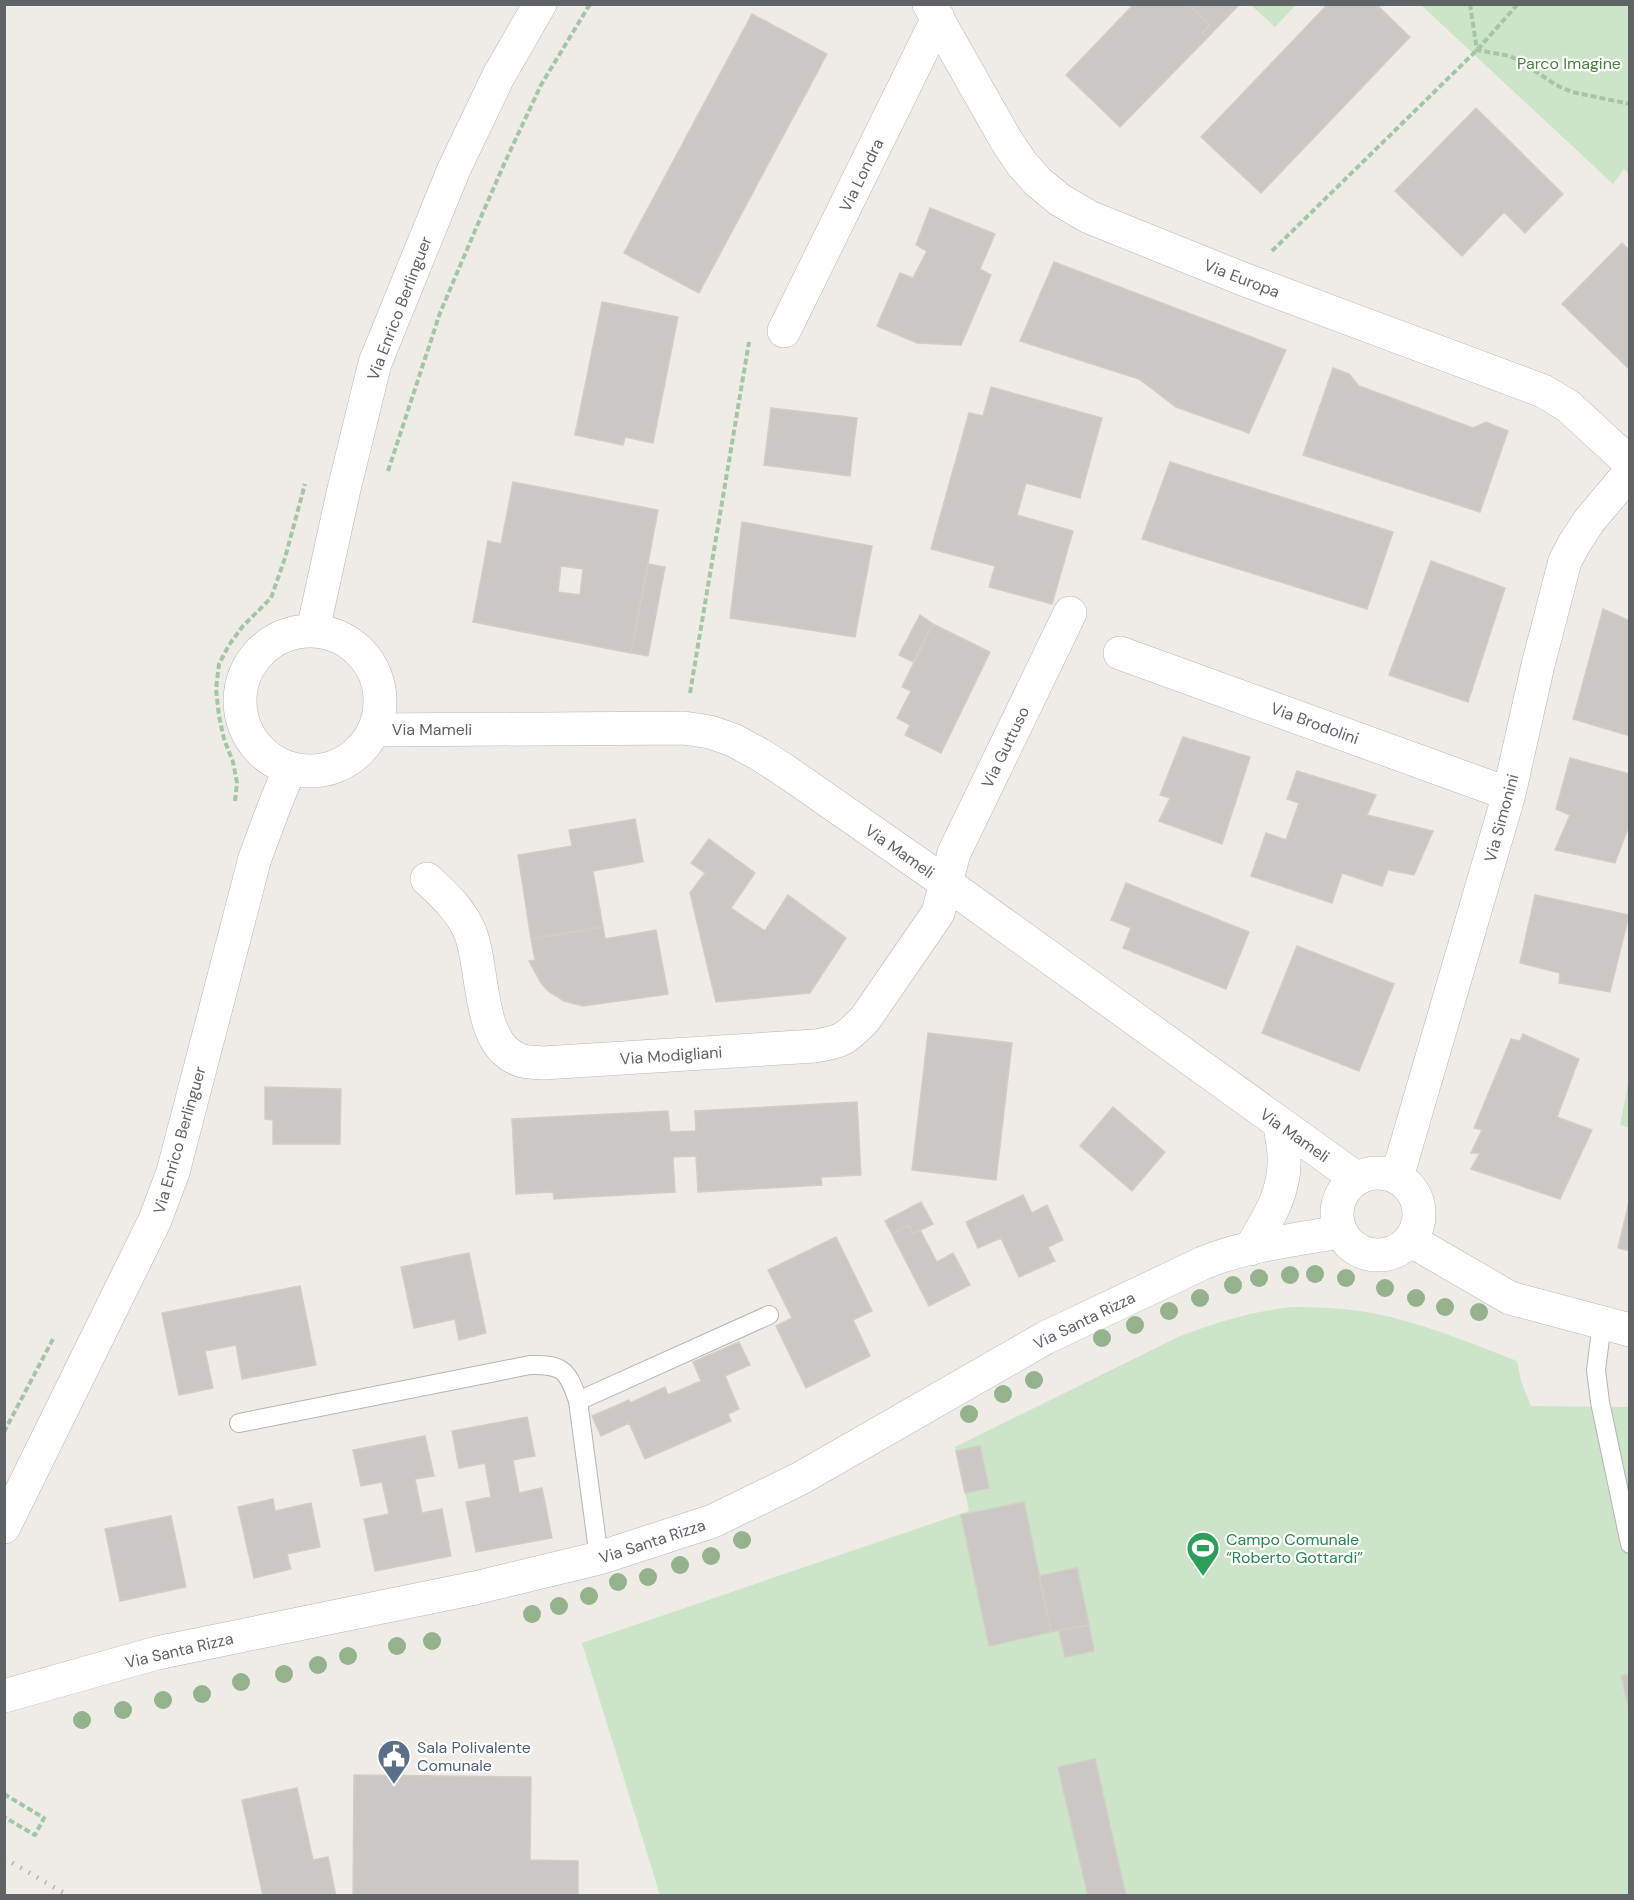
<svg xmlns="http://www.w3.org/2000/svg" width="1634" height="1900" font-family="'DM Sans',sans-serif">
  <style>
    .green { fill: #cce4c7 }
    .building { fill: #cbc7c4; stroke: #d3cdc6; stroke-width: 1.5; fill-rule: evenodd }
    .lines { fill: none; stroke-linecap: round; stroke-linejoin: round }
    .lane-casing { stroke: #b2b5b8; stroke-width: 20 }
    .street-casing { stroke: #b2b5b8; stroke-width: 34 }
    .secondary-casing { stroke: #b2b5b8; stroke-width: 34 }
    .path { stroke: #a3c6a6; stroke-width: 4; stroke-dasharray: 6 3; stroke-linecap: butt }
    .lane { stroke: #fff; stroke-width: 18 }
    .street { stroke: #fff; stroke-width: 33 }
    .secondary { stroke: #fff; stroke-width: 33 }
    .rail { stroke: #b3b4b4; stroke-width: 4.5; stroke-dasharray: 1.5 8; stroke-linecap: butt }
    .tree { fill: #94b28c }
    .labels { text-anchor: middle; stroke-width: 4.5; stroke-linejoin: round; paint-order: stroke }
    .park-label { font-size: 16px; fill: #4a8340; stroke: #fff }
    .street-label { font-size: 16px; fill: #5f6366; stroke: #fff }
    .leisure-label { font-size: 16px; fill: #27864d; stroke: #fff; text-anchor: start }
    .service-label { font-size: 16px; fill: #4e5e75; stroke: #fff; text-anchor: start }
  </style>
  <rect width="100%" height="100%" fill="#efece8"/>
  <path class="green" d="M1251,5H1296L1275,27Z
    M1421,5H1629V174L1624,169L1613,184Z
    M1629,1079V1128L1620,1125Z
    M1291,1307C1325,1307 1358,1309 1391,1317C1434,1328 1476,1345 1517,1361L1521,1381L1531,1406L1629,1407V1895H660L582,1643L969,1511L955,1447L1178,1337C1217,1322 1250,1312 1291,1307Z"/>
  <path class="building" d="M1134,4H1189L1210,25L1202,33L1208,37L1120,127L1066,75Z
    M1189,4H1240L1208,37L1202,33L1210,25Z
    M1328,4H1376L1410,37L1261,193L1201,137Z
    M752,14L827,54L699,293L624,253Z
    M1476,108L1563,194L1525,233L1504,212L1462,256L1395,191Z
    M930,208L995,234L980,269L991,275L961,345L917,343L877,326L900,273L913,278L927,251L916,245Z
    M1622,243L1630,251V370L1562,304Z
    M1054,262L1286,350L1249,433L1176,407L1139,379L1020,341Z
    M602,302L678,317L653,443L625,437L623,445L575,435Z
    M1333,368L1349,374L1359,386L1473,428L1486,422L1508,431L1480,512L1303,455Z
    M991,387L1102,418L1080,498L1026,483L1017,515L1073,531L1052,604L989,587L995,566L931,549L969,413L983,416Z
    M771,408L857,418L850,476L764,465Z
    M1170,462L1393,532L1367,609L1142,539Z
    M513,482L658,510L631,653L473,622L488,541L501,544ZM561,566L583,569L580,595L558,592Z
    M742,522L872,546L855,637L730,618Z
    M1431,561L1505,588L1468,702L1389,675Z
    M648,564L665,567L648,656L631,653Z
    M1603,609L1630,621V736L1573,719Z
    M920,615L933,624L913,662L899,655Z
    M933,624L990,652L941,753L905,735L910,725L897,718L911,691L902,687Z
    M1183,737L1250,757L1222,844L1159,821L1170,798L1160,795Z
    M1570,758L1630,774V823L1615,863L1555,850L1570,815L1556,809Z
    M1297,771L1376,795L1367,815L1433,831L1414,875L1388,870L1382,886L1342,873L1332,903L1251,876L1266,833L1286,840L1299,803L1287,799Z
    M635,819L643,862L593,871L603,927L531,939L518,855L572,846L569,830Z
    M709,839L755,873L731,908L765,931L788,895L846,938L810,993L716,1002L690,893L705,873L691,863Z
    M1126,883L1249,932L1226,989L1123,948L1131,928L1111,920Z
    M1535,895L1629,915L1610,992L1559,983L1560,973L1520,963Z
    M603,927L605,939L656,930L668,994L583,1006L564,1001L548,991L541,983L529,961L535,960L531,939Z
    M1297,946L1394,984L1359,1071L1262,1033Z
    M928,1033L1012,1043L996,1180L912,1170Z
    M1523,1034L1579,1059L1557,1117L1592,1130L1560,1199L1471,1169L1480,1153H1471L1482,1130L1474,1128L1511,1039L1520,1041Z
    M265,1087L341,1089L340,1144H273V1120L265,1119Z
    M857,1102L861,1175L821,1177L822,1185L698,1192L696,1156L673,1157L675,1192L554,1199L553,1192L516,1194L512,1119L668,1111L670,1132L696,1131L695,1111Z
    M1113,1107L1165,1152L1132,1191L1080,1146Z
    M1023,1195L1032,1213L1047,1205L1063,1240L1048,1247L1055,1261L1019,1277L1001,1238L978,1248L966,1222Z
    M1630,1198V1251L1618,1248Z
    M921,1202L933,1224L913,1234L909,1225L892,1234L885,1221Z
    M909,1225L913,1234L920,1230L937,1262L953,1253L970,1285L929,1306L892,1234Z
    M836,1237L872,1311L853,1320L870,1356L806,1388L776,1326L792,1318L768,1270Z
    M469,1253L486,1333L459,1340L455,1319L414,1328L401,1267Z
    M300,1286L316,1365L242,1379L236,1345L205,1351L213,1388L179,1395L162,1313Z
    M739,1342L750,1365L725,1376L739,1409L728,1414L731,1421L645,1459L629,1423L601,1436L592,1416L629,1400L630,1403L665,1387L668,1395L701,1381L693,1362Z
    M527,1417L535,1456L513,1460L519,1493L542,1488L552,1538L476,1552L466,1502L491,1497L485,1463L459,1468L452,1431Z
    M425,1436L434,1476L415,1479L422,1513L442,1509L451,1556L375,1571L364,1519L389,1514L382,1482L361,1486L353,1450Z
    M980,1446L989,1488L965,1493L956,1451Z
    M273,1499L275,1511L311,1503L320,1547L287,1554L291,1569L254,1578L238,1507Z
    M1024,1502L1051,1632L989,1646L961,1515Z
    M171,1516L186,1587L120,1601L105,1529Z
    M1077,1568L1089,1625L1051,1632L1039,1576Z
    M1089,1625L1094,1651L1065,1657L1059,1631Z
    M1630,1674V1712L1621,1676Z
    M1095,1759L1126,1896H1088L1058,1767Z
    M354,1775L531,1777L530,1860L578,1861V1896H353Z
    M297,1788L313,1860L328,1857L336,1896H263L242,1800Z"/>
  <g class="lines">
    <defs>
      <path id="lane" d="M1602,1323L1596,1370L1600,1402L1630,1544
        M578,1401L769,1315
        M239,1423L530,1365C562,1364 568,1370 578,1401L599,1558"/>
      <path id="street" d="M929,4L1006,140L1022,164L1038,182L1060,200L1089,217L1243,279L1543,391L1568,406L1630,463
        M784,331L938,18
        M1120,653L1509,794
        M374,730L684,728L710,732L733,740L759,754L787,772L946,883L1356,1178
        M427,879C444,895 461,910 470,932C485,968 476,1045 520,1060C527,1063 536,1062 543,1063L815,1046C842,1042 847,1038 865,1019L938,913L954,853L1070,613
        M1337 1214a41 41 0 1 1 82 0a41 41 0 1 1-82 0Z
        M1397,1177L1509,794L1538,665L1565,561L1574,544L1589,521L1630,472
        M1410,1240L1510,1298L1630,1330
        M1250,1249C1267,1221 1286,1192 1284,1157C1284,1146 1281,1135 1280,1124
        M4,1696L157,1653L475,1588L599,1558L713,1521L801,1478L1045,1338L1203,1263C1246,1245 1294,1240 1340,1232"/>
      <path id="secondary" d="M313,630L344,489L375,363L454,169L498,77L540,4
        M240 701a70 70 0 1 1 140 0a70 70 0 1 1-140 0Z
        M4,1527L155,1220L173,1172L255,858L274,807L290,768"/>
    </defs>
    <use href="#lane" class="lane-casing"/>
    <use href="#street" class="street-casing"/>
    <use href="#secondary" class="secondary-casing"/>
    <path class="path" d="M1470,4L1477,50L1510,56L1520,61L1556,85L1572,92L1630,104
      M1272,251L1477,50L1518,4
      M388,471L440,313L474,233L505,162L541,85L590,4
      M690,693L749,342
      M235,801L237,783L233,762L224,739L219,716L216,689L219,664L229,645L243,626L271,598L285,558L305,484
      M4,1432L53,1339
      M4,1794L44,1818L35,1835L4,1817"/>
    <use href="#lane" class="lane"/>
    <use href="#street" class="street"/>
    <use href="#secondary" class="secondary"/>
    <path class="rail" d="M4,1858L69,1896"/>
  </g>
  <g class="tree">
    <circle cx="1315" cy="1274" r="9"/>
    <circle cx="1290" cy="1275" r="9"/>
    <circle cx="1259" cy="1278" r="9"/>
    <circle cx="1346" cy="1278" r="9"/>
    <circle cx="1233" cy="1285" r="9"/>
    <circle cx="1385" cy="1288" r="9"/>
    <circle cx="1200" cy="1298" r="9"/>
    <circle cx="1416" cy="1298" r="9"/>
    <circle cx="1445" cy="1307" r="9"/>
    <circle cx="1169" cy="1311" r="9"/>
    <circle cx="1479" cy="1312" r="9"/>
    <circle cx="1135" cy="1325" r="9"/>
    <circle cx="1102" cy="1338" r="9"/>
    <circle cx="1034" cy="1380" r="9"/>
    <circle cx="1003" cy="1394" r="9"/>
    <circle cx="969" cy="1414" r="9"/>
    <circle cx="742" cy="1540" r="9"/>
    <circle cx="711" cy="1556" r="9"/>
    <circle cx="680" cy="1565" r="9"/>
    <circle cx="648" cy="1577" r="9"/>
    <circle cx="618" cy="1582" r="9"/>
    <circle cx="589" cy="1596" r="9"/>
    <circle cx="559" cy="1606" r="9"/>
    <circle cx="532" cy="1614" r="9"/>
    <circle cx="432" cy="1641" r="9"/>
    <circle cx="397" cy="1646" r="9"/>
    <circle cx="348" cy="1656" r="9"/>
    <circle cx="318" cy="1665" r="9"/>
    <circle cx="284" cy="1674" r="9"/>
    <circle cx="241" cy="1682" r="9"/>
    <circle cx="202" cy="1694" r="9"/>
    <circle cx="163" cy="1700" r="9"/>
    <circle cx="123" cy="1710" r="9"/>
    <circle cx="82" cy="1720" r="9"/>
  </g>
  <defs>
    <symbol id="stadium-pin" viewBox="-11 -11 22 30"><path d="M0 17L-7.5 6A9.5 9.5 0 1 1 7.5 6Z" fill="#2e9e5b" stroke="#fff"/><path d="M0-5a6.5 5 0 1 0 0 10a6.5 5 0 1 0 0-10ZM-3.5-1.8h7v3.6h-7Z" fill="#fff"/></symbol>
    <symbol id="civic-pin" viewBox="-11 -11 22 30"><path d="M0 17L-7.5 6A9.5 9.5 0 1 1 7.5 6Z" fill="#5c6f8a" stroke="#fff"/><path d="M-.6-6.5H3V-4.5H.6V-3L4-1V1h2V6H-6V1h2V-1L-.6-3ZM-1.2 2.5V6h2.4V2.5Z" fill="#fff"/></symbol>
  </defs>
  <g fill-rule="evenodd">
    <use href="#stadium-pin" x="1184" y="1529" width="38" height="52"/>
    <use href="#civic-pin" x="375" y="1737" width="38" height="52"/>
  </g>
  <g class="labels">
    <g class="park-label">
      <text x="1569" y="69">Parco Imagine</text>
    </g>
    <g class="street-label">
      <text transform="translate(861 175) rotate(-64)" y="6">Via Londra</text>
      <text transform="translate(1242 278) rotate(21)" y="6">Via Europa</text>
      <text transform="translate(399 308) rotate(-69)" y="6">Via Enrico Berlinguer</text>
      <text transform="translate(1315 723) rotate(20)" y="6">Via Brodolini</text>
      <text x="432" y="735">Via Mameli</text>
      <text transform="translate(1005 747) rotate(-64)" y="6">Via Guttuso</text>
      <text transform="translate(1501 818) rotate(-75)" y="6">Via Simonini</text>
      <text transform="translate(900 851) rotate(35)" y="6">Via Mameli</text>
      <text transform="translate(671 1055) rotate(-4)" y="6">Via Modigliani</text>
      <text transform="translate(1295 1135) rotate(35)" y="6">Via Mameli</text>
      <text transform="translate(179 1140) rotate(-74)" y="6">Via Enrico Berlinguer</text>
      <text transform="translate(1084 1320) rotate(-26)" y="6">Via Santa Rizza</text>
      <text transform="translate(652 1541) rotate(-18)" y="6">Via Santa Rizza</text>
      <text transform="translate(179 1650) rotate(-13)" y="6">Via Santa Rizza</text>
    </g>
    <g class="leisure-label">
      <text x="1226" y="1545">Campo Comunale<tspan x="1226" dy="18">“Roberto Gottardi”</tspan></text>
    </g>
    <g class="service-label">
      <text x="417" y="1753">Sala Polivalente<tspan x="417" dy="18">Comunale</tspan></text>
    </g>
  </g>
  <rect width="1634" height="1900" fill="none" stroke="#5f6366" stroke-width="12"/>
</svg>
